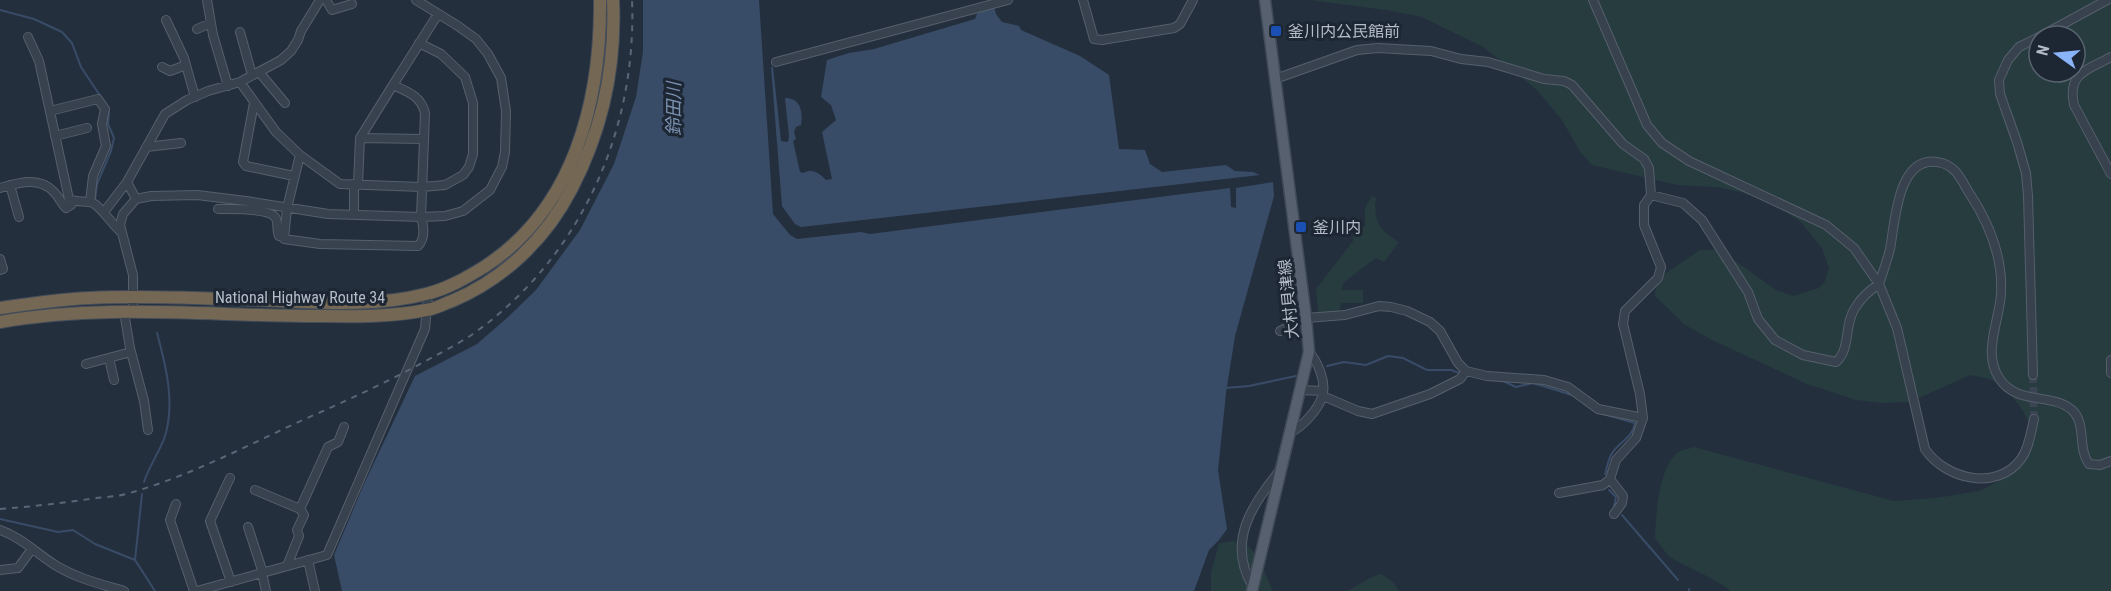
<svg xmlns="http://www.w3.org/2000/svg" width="2111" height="591" font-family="'Roboto Condensed','Noto Sans JP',sans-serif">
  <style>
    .green { fill: #263c3f; fill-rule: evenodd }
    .water { fill: #394c67 }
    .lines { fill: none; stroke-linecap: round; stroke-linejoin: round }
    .stream { stroke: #394c67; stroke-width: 2 }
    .minor-tunnel { stroke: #3a4453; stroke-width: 8; stroke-dasharray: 8 4; stroke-linecap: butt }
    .minor-casing { stroke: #565f6c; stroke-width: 10 }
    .major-casing { stroke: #414a57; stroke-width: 13 }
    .highway-casing { stroke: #434c59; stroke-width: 14 }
    .minor { stroke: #38414e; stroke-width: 8 }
    .major { stroke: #56606e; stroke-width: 10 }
    .highway { stroke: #746855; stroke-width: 12 }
    .rail { stroke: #5a6575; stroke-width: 2; stroke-dasharray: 6 6; stroke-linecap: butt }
    .transit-dot { fill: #1a4fb4; stroke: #1d2633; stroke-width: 2 }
    .labels { text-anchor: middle; stroke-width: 6; stroke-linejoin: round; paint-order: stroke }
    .poi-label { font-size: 16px; fill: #b4bcc9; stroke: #1d2633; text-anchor: start }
    .street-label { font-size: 16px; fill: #b4bcc9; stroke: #1d2633 }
    .water-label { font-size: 18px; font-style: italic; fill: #7c92b1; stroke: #1d2633 }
  </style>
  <rect width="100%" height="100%" fill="#242f3e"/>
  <path class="green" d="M1310,0H2111V591H1730C1725,583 1682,565 1670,557C1664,552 1660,544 1655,538C1656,514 1658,472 1676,454C1680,450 1688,449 1694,447L1894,501L1936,498L1979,491L2001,480L2018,468L2030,451L2034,432L2023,411L2004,386L1990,379L1970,375L1910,402L1881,403L1856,400L1807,384L1712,340L1685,325L1655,296L1656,287L1663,275L1700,250H1715L1734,260L1776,290L1793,296L1819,288L1825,281L1829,268L1822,248L1801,222L1772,204L1744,193L1717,187L1677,185L1592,165L1581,153L1562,120L1537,90L1483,47L1422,17L1386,10ZM2039,36H2075V72H2039Z
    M1372,196L1376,198C1373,222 1380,230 1399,242L1384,262L1376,258L1344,282L1341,290H1363V303H1341L1339,312H1318L1316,289L1353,241V234L1365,226V208Z
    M1233,541L1246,544L1258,557L1273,591H1211V573L1219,543Z
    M1381,574L1393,582L1399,591H1347C1359,585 1369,577 1381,574Z"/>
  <path class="water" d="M643,0H759L773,214L790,235L797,239L861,232L870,234L1230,188L1231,207L1236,208V188L1273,182L1274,196L1235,336L1226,393L1218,470L1227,529L1219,540L1209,550L1194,591H342L334,555L364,484L415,376L477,344L507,318L536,290L580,230L614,164L636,97L643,52Z
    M994,7L996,14L1002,22L1019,26L1021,30L1080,56L1109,75L1119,149L1145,150L1150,164L1162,172L1226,165L1235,171L1253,172L1260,175L801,227L795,224L782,206L771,67H773L781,141L788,142L789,136L785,98C801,98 803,112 801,125L796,127L794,132L796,139L793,141L800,172L803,173C813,168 819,173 826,180L832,179L822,132L836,120L831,105L821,97L827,60L849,53L874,49L975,19L978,11Z"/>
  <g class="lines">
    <path class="stream" d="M0,10L34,19L62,32L72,43L81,67L105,103
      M95,200L97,184L111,151L114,138L108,124L109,111
      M1327,366L1344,362L1366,365L1388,356L1403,358L1427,370H1451L1462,374
      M1503,381L1516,387L1533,383L1572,395
      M1225,388L1249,386L1296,376
      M1596,412L1635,423C1633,438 1617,443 1611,455C1608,460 1607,468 1605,474
      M144,482C148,469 158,454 164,439C176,405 166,366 157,333
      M1609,490L1616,497L1614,507
      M1622,515L1678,580
      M0,519L58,532L73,530L95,544L135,560L155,591
      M135,560L142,494
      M1689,591V589"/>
    <path class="minor-tunnel" d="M2033,375L2034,419"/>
    <defs>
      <path id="minor" d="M207,0L213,35L228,86
        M326,0L332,10L352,4
        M1083,0L1094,39L1102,40L1174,28L1180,24L1193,0
        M1593,0L1647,125L1662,143L1689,161L1826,225L1854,248L1879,284L1897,328L1925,449C1945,479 1997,492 2021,459C2029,448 2031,432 2034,419
        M166,20L184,58L195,97
        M197,29L211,23
        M240,32L252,75
        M2041,36L2107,0
        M28,37L39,61L69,199C77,203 86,200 93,203C101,207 112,224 120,231
        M2111,57C2087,70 2067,73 2074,105L2111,174
        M776,62L1008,0
        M162,67L170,71L186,65
        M259,72L285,103
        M1275,79L1357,50L1378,48L1431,51L1461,59L1488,62L1544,79L1564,81L1572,85L1623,144L1644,159L1649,168L1651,195L1644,205V225L1661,267L1658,278L1625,311L1623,324L1640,394L1643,418L1598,409L1568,387L1544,380L1487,376L1466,371L1458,363L1440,331L1430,322L1407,311L1391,307L1379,306L1345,315L1306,318L1280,331
        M240,82L276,132L300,155L287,208L284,239L320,244L418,246C425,239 424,227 421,217L425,113C421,96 408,92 393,85L438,14
        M393,85L360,138L424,139
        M254,103L243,162L246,166L294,176
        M50,111L98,99L105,109L102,124L106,146L93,176L90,202
        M55,136L87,128
        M146,147L181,143
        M300,155L340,184L422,187L445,185L463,175L469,167L473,154V103L465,77L441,54L419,43
        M10,185L19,217
        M358,185L360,138
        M0,188C18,183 39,176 54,192C59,197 61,203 66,208L71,205L73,201
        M1651,195L1683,203L1702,220L1748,292L1758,319L1775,340L1803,355L1836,362C1851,349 1844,324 1855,308C1861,298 1870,290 1879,284C1883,272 1887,261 1890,249C1895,224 1897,156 1937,162C1954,164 1960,177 1968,191C1988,221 2003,257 2001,293C2000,320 1982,352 1999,378C2017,406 2051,392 2072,410C2087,424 2077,448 2089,464L2100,465L2111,461
        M136,199L127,182L165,114L187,100L208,91L240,82L281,60L291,51L298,40L301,31L320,0
        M218,209C229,209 268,208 275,217C279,222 276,230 279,236L284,237
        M104,212L127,182
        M354,215V184
        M0,259L3,269L0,270
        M1283,278L1302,283
        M124,312L130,348L144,401L148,430
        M133,312V275L120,225L123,214L136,199L151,196L197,195L246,201L328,214L421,217L445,216L463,211L490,190L502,167L505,152L506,111L501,78L488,54L476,39L458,26L416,0
        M109,358L114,380
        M2111,360V373
        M86,364L131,352
        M2033,375L2028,196L2026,173L2017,142L2000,94L1999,80L2008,60L2019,47L2039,37
        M1300,390L1323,391
        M1323,396L1358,411L1372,414L1430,394L1460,379L1466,371
        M1291,432C1302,427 1318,410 1322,397C1327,383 1318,362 1309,352
        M230,478L210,521L231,582
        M255,490L300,509
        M1559,493L1603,485L1610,479
        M176,504L170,520L194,591
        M1614,514L1622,503L1623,496L1610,479L1616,460L1636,438L1643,418
        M248,527L263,573
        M0,530C21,537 36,553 55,565C76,578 100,584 124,591
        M308,560L315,591
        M287,566L299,536L297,530L304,515L300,509L328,447L338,442L344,427
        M0,570L18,568L32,549
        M262,573L266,591
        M1253,587C1226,542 1252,504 1281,469
        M197,591L327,555L425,329L428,294"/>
      <path id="major" d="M1252,591L1309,352L1306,318L1265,0"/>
      <path id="highway" d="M0,308C30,304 60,299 90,298C146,295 203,299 259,300C314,302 372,308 426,294C447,289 466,278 484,267C574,209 601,101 600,0
        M0,322C101,304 202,315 304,316C344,316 387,318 426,310C435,309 443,304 452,301C504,279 546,239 572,188C602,130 616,65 613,0"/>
    </defs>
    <use href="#minor" class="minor-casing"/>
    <use href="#major" class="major-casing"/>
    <use href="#highway" class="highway-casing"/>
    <use href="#minor" class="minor"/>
    <use href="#major" class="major"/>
    <use href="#highway" class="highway"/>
    <path class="rail" d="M0,509C30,507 60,503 90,499C102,497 114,497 126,494C188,477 246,446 305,419C348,400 390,381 431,358C450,348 469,338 485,325C585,248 637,125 632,0"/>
  </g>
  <g class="transit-dot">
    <rect x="1270" y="25" width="12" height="12" rx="3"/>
    <rect x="1295" y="221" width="12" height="12" rx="3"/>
  </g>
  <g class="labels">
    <g class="poi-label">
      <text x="1288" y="37">釜川内公民館前</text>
      <text x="1313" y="233">釜川内</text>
    </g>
    <g class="street-label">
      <text x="300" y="303">National Highway Route 34</text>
      <text transform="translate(1288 299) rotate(-96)" y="6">大村貝津線</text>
    </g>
    <g class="water-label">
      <text transform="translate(674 109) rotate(-90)" y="6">鈴田川</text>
    </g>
  </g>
  <g transform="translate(2057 54) rotate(285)"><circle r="28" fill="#1d2633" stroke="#59626f" stroke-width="1.5"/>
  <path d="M0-4.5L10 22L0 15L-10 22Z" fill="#8ab4f8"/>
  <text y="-9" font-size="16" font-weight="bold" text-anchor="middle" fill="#b4bcc9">N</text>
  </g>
</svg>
